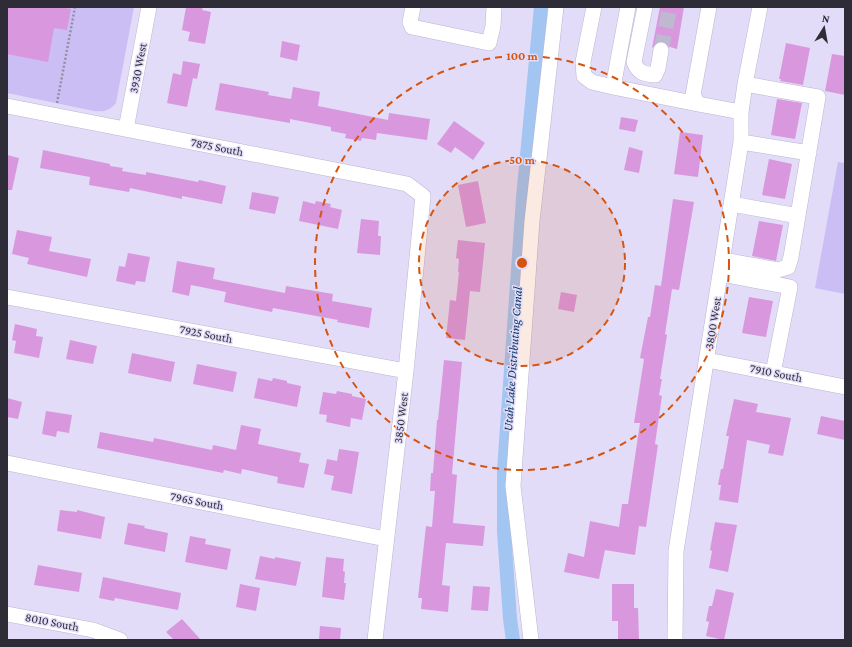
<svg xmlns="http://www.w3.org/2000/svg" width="852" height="647" font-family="'Crimson Pro',serif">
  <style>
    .green { fill: #cabef5 }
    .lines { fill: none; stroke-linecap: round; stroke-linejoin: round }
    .canal { stroke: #a2c5f1; stroke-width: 14 }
    .building { fill: #d998de }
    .minor-tunnel { stroke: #beb9d1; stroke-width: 15; stroke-dasharray: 15 8; stroke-linecap: butt }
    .minor-casing { stroke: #bbb5d0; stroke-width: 16 }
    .path { stroke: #938fa3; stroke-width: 2.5; stroke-dasharray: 2 2; stroke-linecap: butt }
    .minor { stroke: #fff; stroke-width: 15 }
    .ring { fill: none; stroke: #d55410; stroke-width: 2; stroke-dasharray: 7 5 }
    .labels { text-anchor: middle; stroke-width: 3; stroke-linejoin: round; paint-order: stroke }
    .street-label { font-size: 12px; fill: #2e2c36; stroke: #e2dcf8 }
    .water-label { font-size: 13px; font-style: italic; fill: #113866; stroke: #e2dcf8 }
    .centre { fill: #d55410; stroke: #e2dcf8; stroke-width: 2 }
    .ring-label { font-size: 12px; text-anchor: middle; font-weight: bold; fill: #d55410; stroke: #e2dcf8; stroke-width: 3; stroke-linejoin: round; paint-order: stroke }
  </style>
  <rect width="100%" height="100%" fill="#e2dcf8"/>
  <path class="green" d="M7,7H134L116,103C109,111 104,112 94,111L7,93Z
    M838,162L845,163V294L815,288Z"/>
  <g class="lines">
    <path class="canal" d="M513,640L510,619L504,531V470L523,198L541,7"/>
  </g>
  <path class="building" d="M7,7H60L71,9L67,30L54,28L48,62L7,54Z
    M186,7H203L202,10L211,12L205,44L188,41L190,32L182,30Z
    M660,7H684L677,49L670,47L667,43L662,41L658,42L652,48Z
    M282,41L300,45L297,61L280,57Z
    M786,43L810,48L803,85L780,81L781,79H779Z
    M832,54L845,56V95L825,91Z
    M183,61L200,64L197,79L193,78L187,107L167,103L173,73L181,75Z
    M220,83L269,92L268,95L291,99L293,87L320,92L318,106L388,120L389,113L430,119L427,140L377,133L376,140L362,138L361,141L345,138L346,134L331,131V127L290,119V123L215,110Z
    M777,99L802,103L795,139L771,135Z
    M621,117L638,120L635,132L619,129Z
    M454,121L485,143L473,160L455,147L451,153L437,144Z
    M680,132L703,135L698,177L674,174Z
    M629,147L643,151L639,173L624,170Z
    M43,150L110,164V166L123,168L122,171L146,175V172L198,182L199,180L226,186L222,204L182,196V199L130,188L129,192L89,185L90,177L40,168Z
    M7,155L19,158L12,190H7Z
    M769,159L792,164L785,199L762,195Z
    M478,181L486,223L466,227L458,185Z
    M252,192L279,197L275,214L249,209Z
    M673,199L694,202L679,290L672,289L665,334L667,335L660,379H662L659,395L662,396L655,444L658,445L646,527L639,526L635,555L605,550L599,579L564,572L568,553L584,557L590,521L619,527L622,504H628L640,423H634L644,359L640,358L648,317H650L655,285L661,286Z
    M303,201L315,204L316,201L331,204L330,207L342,210L338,229L299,221Z
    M361,219L379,221L378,236H381L380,255L357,253Z
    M759,221L783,225L776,261L752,256Z
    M17,230L52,237L49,251L91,259L87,277L27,264L29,258L12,254Z
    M458,240L485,243L480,292L470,291L465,340L446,338L450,300L456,301L459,272H458L459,259L456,258Z
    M128,253L150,257L145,282L136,281L135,285L116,281L119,266L125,267Z
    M177,261L215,268L213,279L285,293L286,286L333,294L332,301L372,308L369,328L337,322L338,320L273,308L272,312L224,302L226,292L191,285L189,296L172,292Z
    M561,292L577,295L574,312L558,309Z
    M749,297L773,301L766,337L742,333Z
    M15,324L37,329L36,336L43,337L39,358L14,353L16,341L12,340Z
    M70,340L97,346L93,364L66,359Z
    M132,353L175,362L171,382L128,373Z
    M444,360L462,362L452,474L457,475L453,523L485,526L483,546L446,543L442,585L450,586L448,612L421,609L422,598H418L426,526L432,527L435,491H430L431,473H433L437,420H438Z
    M197,364L237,372L233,392L193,384Z
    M258,378L272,381L273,378L287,381V383L301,386L297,407L254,398Z
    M337,391L352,394V396L366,399L362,420L351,418L350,427L326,422L327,415L319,414L323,392L336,394Z
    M7,398L22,402L18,419L7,417Z
    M734,399L758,404L756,412L791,418L783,456L768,453L770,445L747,440L738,503L719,500L721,485H718L721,469H723L729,436H726Z
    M46,411L72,415L69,433L57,431L56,437L42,434Z
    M821,416L845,421V440L817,434Z
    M241,425L261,429L258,444L301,453L299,462L309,464L304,488L277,483L278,477L242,469L241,474L224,470L223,473L97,448L100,432L153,442L154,438L212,450L213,445L236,450Z
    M339,449L359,452L352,494L331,490L334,476L324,474L327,459L337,461Z
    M60,510L77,512V510L105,517L101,539L57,531Z
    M715,522L737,525L728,572L709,568L712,551L710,550Z
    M128,523L145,526L144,528L168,533L165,552L124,544Z
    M190,536L206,539L205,544L231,549L227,570L185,562Z
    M260,556L275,559V557L301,562L296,586L255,579Z
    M326,557L344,559L343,571L345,572L344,583H346L344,600L322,597Z
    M38,565L82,573L79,592L34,585Z
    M103,577L181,593L178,610L115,598L114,601L99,598Z
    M240,584L260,588L256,611L236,607Z
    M612,584H634V608H638L639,640H618V621H612Z
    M473,586L490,587L488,611L471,610Z
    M716,589L734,593L724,640L706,636L709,622L706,621L709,606H712Z
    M182,619L201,640H174L166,632Z
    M320,626L341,628L340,640H319Z"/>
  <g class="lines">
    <path class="minor-tunnel" d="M661,50L670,7"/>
    <defs>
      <path id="minor" d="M413,7L410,22L412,27L489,43L493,26L494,7
        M594,7L583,62L584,76L592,82L613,87
        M628,7L613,87L698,104
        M645,7L634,62C638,73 644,74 655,75L658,68L661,50
        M709,7L693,95L698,104L741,112
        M7,106L407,184L423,196L406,371L375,640
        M126,129L149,7
        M741,142L809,153
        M732,204L798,216
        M723,260L778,270L788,267L791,257L818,97L745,84
        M721,274L790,287L773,373
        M7,297L406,371
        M707,360L845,387
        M7,463L386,539
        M7,614L93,630L120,640
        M531,640L513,486L532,221L556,7
        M675,640L676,551L741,142V112L745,84L760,7"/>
    </defs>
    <use href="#minor" class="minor-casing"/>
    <path class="path" d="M57,103L75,7"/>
    <use href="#minor" class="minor"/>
  </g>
  <circle cx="522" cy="263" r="103" fill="#d55410" fill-opacity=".12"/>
  <g class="ring">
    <circle cx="522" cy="263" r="103"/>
    <circle cx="522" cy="263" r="207"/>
  </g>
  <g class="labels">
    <g class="street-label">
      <text transform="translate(138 68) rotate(-79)" y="4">3930 West</text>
      <text transform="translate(217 147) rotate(11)" y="4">7875 South</text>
      <text transform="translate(713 323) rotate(-81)" y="4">3800 West</text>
      <text transform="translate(206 334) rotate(11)" y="4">7925 South</text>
      <text transform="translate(776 373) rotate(11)" y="4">7910 South</text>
      <text transform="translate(401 418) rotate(-83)" y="4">3850 West</text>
      <text transform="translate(197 501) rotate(11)" y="4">7965 South</text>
      <text transform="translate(52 622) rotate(11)" y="4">8010 South</text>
    </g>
    <g class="water-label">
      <text transform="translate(512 359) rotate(-86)" y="5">Utah Lake Distributing Canal</text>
    </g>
  </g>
  <circle cx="522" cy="263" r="6" class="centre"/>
  <g class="ring-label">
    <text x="522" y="60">100 m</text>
    <text x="522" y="164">50 m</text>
  </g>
  <rect width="852" height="647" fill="none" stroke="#2e2c36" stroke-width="16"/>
  <g transform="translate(824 28) rotate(11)" stroke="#e2dcf8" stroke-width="3" paint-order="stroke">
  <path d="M0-3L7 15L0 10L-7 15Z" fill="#2e2c36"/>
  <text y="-6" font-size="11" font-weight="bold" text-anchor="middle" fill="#2e2c36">N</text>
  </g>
</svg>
